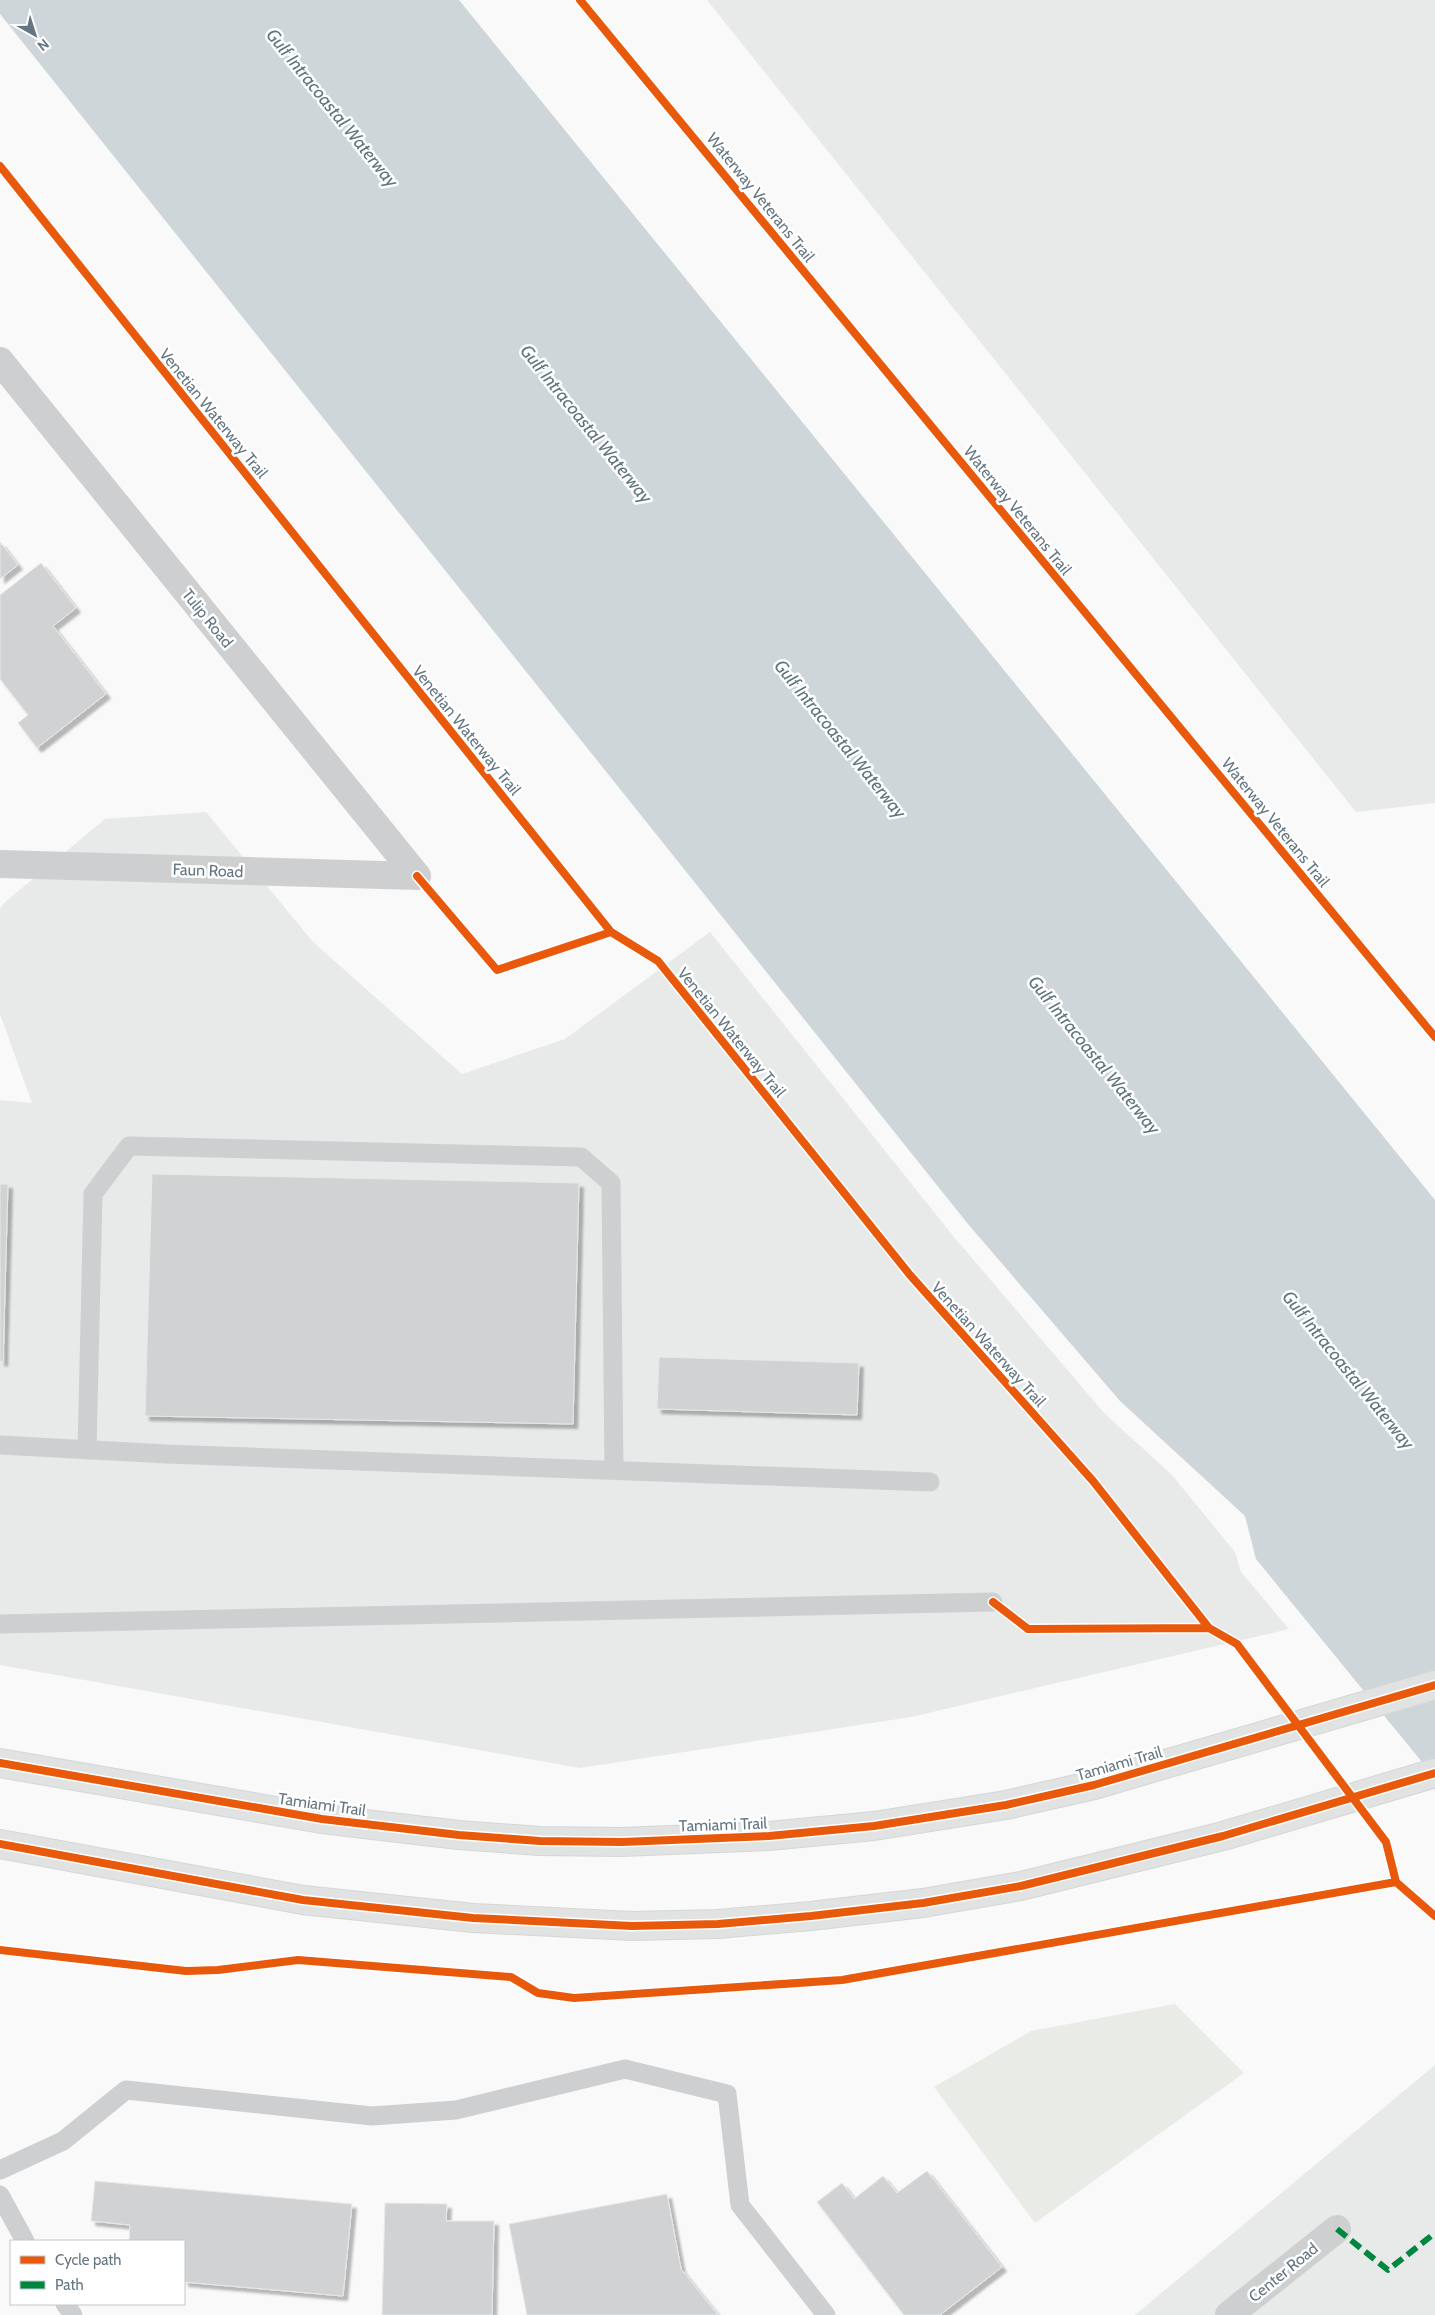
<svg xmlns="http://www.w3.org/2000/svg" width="1435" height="2315" font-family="Cabin,sans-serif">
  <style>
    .built { fill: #e8e9e9 }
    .green { fill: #e8ebe6 }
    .water { fill: #ced6d9 }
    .building { fill: #d0d2d3; stroke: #e8e8e8; filter: url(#shadow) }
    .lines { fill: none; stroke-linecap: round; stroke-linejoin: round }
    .primary-casing { stroke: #d5d6d7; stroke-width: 30 }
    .lane { stroke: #cecfd0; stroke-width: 19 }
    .street { stroke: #cecfd0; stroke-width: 28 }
    .primary { stroke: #e1e2e2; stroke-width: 28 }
    .quiet { stroke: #00873e; stroke-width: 6; stroke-dasharray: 12 6; stroke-linecap: butt }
    .cycleway-casing { stroke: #fff; stroke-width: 11 }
    .cycleway { stroke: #e8590c; stroke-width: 8 }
    .labels { text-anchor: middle; stroke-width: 5; stroke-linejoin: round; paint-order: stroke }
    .street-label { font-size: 16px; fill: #657683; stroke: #fff }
    .water-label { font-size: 18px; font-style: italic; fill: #60757c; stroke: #fff }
  </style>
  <defs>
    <filter id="shadow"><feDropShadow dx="4.5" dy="4.5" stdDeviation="1" flood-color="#0004"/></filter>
  </defs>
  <rect width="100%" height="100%" fill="#f9f9f9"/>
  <path class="built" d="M707,0H1435V803L1356,812Z
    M206,812L313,942L462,1074L565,1039L710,932L954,1237L1105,1414L1172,1475L1235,1552L1241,1572L1289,1629L911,1717L580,1768L0,1665V1100L32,1103L0,1014V909L4,903L105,819Z
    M1435,2065V2315H1135Z"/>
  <path class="green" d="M1175,2004L1244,2073L1035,2223L934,2087L1031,2031Z"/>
  <path class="water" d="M0,0H459L1435,1200V1778L1256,1559L1245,1516L1120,1401L968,1224L0,14Z"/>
  <path class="building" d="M0,542L18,565L0,579Z
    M41,563L76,608L53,626L106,694L37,748L18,723L28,715L0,679V595Z
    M152,1174L579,1183L573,1424L145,1416Z
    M0,1184H8L3,1362L0,1361Z
    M659,1357L859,1363L857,1415L657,1409Z
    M927,2171L1002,2267L940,2315H904L817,2202L842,2183L854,2199L883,2176L897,2193Z
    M95,2181L352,2204L343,2296L184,2282V2241H129L130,2225L91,2221Z
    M667,2194L681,2269L718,2315H527L509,2224Z
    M385,2203L447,2204L446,2221H494L492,2315H382Z"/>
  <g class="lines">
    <defs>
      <path id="primary" d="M0,1763L322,1819L459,1835L540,1841L622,1842L769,1836L874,1826L1006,1805L1094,1785L1435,1685
        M0,1844L303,1900L473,1918L632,1926L718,1924L811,1916L923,1903L1021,1886L1223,1836L1435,1773"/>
    </defs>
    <use href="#primary" class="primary-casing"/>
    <path class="lane" d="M0,1445L167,1454L930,1482
      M87,1450L93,1194L129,1146L581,1157L611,1183L614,1470
      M0,1624L993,1602
      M0,2170L63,2141L126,2090L372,2116L456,2110L625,2069L727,2094L740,2205L826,2315
      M0,2195L25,2241
      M65,2304L73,2315"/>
    <path class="street" d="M0,361L417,876
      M0,864L417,876
      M1229,2315L1337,2229"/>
    <use href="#primary" class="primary"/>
    <path class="quiet" d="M1337,2229L1388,2270L1435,2233"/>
    <defs>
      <path id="cycleway" d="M580,0L1435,1037
        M0,166L611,932L658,961L910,1275L1093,1481L1209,1628L1237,1644L1386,1842L1396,1882L1435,1916
        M417,876L497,970L611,932
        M993,1602L1028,1629L1209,1628
        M0,1763L322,1819L459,1835L540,1841L622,1842L769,1836L874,1826L1006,1805L1094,1785L1435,1685
        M0,1844L303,1900L473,1918L632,1926L718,1924L811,1916L923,1903L1021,1886L1223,1836L1435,1773
        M0,1950L186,1971L218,1970L298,1960L511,1977L538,1993L574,1998L842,1980L1396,1882"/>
    </defs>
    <use href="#cycleway" class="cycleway-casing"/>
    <use href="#cycleway" class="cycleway"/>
  </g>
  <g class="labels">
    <g class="street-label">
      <text transform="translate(761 197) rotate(51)" y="6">Waterway Veterans Trail</text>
      <text transform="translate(214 413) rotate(51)" y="6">Venetian Waterway Trail</text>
      <text transform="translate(1018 510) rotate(51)" y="6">Waterway Veterans Trail</text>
      <text transform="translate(208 618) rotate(51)" y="6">Tulip Road</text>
      <text transform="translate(467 730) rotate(51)" y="6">Venetian Waterway Trail</text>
      <text transform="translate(1276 822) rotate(51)" y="6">Waterway Veterans Trail</text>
      <text transform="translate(208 870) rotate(2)" y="6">Faun Road</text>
      <text transform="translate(732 1032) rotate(51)" y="6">Venetian Waterway Trail</text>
      <text transform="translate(989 1344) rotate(48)" y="6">Venetian Waterway Trail</text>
      <text transform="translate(1119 1763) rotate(-16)" y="6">Tamiami Trail</text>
      <text transform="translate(322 1804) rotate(8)" y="6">Tamiami Trail</text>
      <text transform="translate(723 1824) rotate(-2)" y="6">Tamiami Trail</text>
      <text transform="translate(1283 2272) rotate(-39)" y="6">Center Road</text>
    </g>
    <g class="water-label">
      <text transform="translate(332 108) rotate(51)" y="6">Gulf Intracoastal Waterway</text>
      <text transform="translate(586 424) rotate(51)" y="6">Gulf Intracoastal Waterway</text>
      <text transform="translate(840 739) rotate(51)" y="6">Gulf Intracoastal Waterway</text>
      <text transform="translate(1094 1055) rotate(51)" y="6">Gulf Intracoastal Waterway</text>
      <text transform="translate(1348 1370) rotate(51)" y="6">Gulf Intracoastal Waterway</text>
    </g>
  </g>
  <rect x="10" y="2240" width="175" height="65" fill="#ffffff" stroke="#c1c8cd"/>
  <rect x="20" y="2256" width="25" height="8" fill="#e8590c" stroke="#c1c8cd"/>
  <text x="55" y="2265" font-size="15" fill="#657683">Cycle path</text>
  <rect x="20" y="2281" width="25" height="8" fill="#00873e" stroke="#c1c8cd"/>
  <text x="55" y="2290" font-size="15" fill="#657683">Path</text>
  <g transform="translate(35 35) rotate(141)" stroke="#ffffff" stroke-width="4" paint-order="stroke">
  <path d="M0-4L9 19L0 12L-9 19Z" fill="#657683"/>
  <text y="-8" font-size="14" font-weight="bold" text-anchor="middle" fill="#657683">N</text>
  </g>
</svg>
